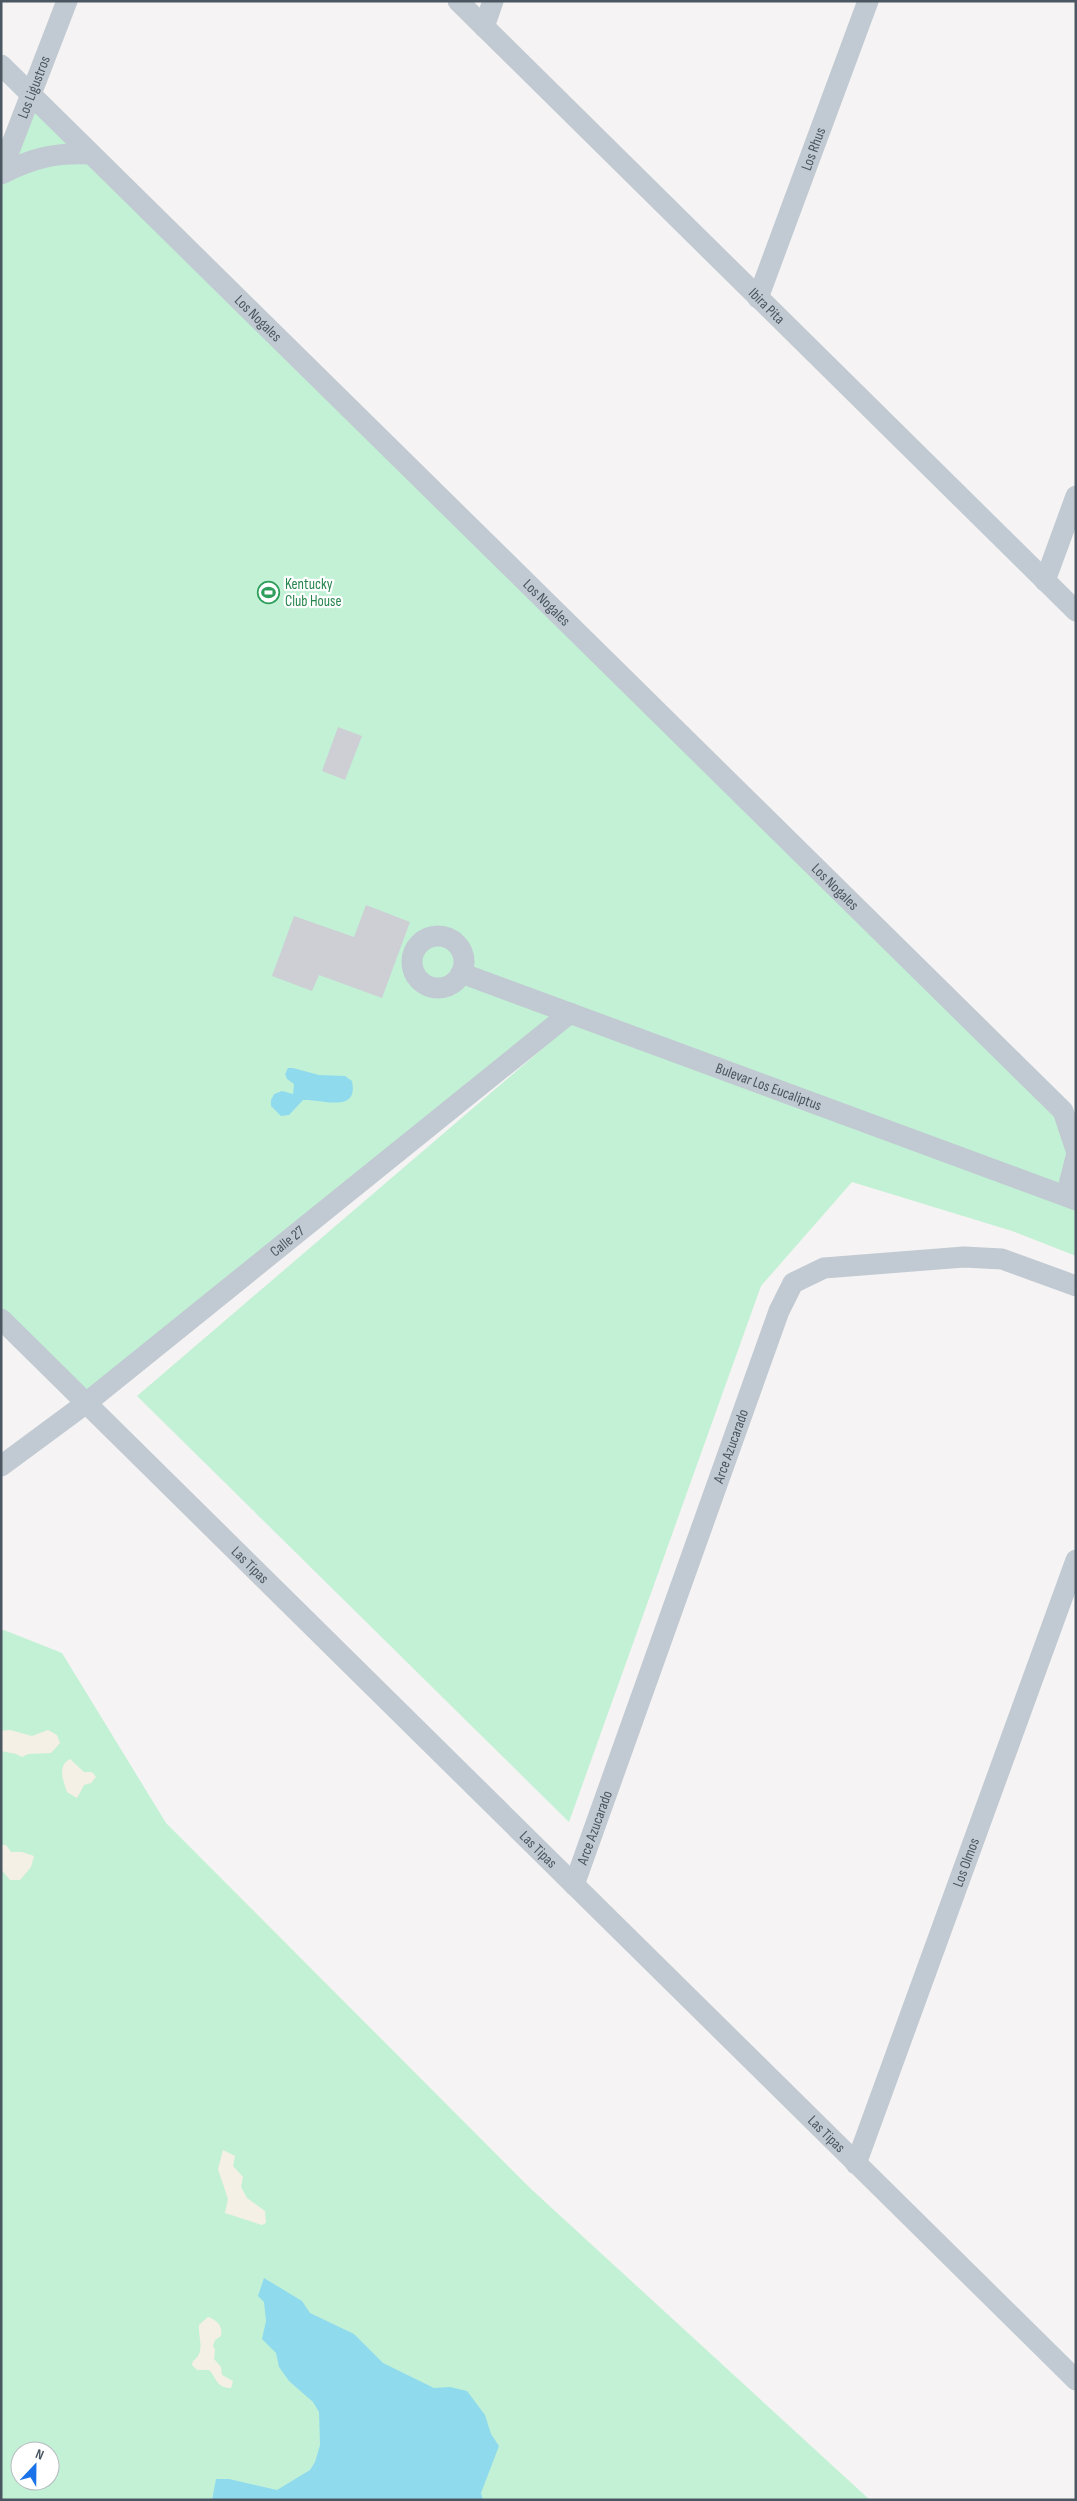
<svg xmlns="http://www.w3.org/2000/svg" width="1077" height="2501" font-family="'Sofia Sans Condensed',sans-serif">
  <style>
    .green { fill: #c3f1d5; fill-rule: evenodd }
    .sand { fill: #f5f0e5 }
    .water { fill: #90daee }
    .building { fill: #cdcfd5 }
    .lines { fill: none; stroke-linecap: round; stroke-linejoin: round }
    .minor { stroke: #c1cad2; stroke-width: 21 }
    .labels { text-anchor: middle; stroke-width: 4.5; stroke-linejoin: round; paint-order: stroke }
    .street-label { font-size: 15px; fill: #4a5661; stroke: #fff }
    .leisure-label { font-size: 15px; fill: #27864d; stroke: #fff; text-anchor: start }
  </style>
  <rect width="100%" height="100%" fill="#f5f3f3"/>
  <path class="green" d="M31,94L1076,1134V1256L1012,1231L852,1182L761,1286L569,1822L137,1396L569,1026L85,1404L1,1319V173Z
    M4,1630L62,1653L166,1823L531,2189L870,2500H1V1631ZM20,2451H50V2481H20Z"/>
  <path class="sand" d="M10,1730L32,1736L48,1730L57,1735L60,1743L51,1753L28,1754L22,1757L16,1754L1,1751V1731Z
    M70,1759L84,1772H92L96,1777L91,1783L84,1785L77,1798L67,1792C63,1780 57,1766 70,1759Z
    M1,1845H6L11,1852H22L34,1856L31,1867L20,1880H10L1,1869Z
    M223,2150L235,2156L233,2166L243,2177L241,2187L247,2198L265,2211L266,2223L262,2225L225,2213L228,2199L218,2169Z
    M208,2317C217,2320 223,2326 221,2336L215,2340L213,2346L215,2350L214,2359L221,2367L222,2375L233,2381L231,2388C216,2388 217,2378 209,2370H197L192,2365L193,2361C206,2352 198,2338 199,2325Z"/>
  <path class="water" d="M288,1068H293L319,1075L345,1076L352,1081C359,1114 322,1099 303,1100L289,1115L281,1116L271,1106V1100L274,1094L282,1091L293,1094L294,1084L287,1079L285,1074Z
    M264,2278L302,2301L310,2313L354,2334L383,2363L434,2388L450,2387L467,2391L485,2415L491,2434L499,2446L481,2493L483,2500H212L216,2479H229L277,2490L310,2470L315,2462L320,2445L319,2412L313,2402L289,2381L279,2367L276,2353L262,2339L266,2321L264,2302L258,2296Z"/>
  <path class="building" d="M338,727L362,736L345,780L322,771Z
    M366,905L410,922L382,998L319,975L312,991L272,976L294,916L354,937Z"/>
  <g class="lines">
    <g class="minor">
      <path id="s1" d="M458,1L1076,611"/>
      <path d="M484,27L493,1"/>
      <path id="s2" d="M1,65L1063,1111L1076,1150"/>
      <path id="s3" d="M1,172L67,1"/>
      <path d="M1,174C33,158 56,152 91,154"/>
      <path id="s4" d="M758,298L868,1"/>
      <path d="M1045,581L1076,496"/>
      <circle cx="438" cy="962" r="26"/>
      <path id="s5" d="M461,973L1076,1200"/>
      <path d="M1066,1196L1076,1157"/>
      <path id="s6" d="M1,1319L1076,2380"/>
      <path id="s7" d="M1,1466L85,1404L570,1013"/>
      <path id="s8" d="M574,1885L779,1311L793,1283L824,1268L964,1257L1002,1259L1076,1286"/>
      <path id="s9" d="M856,2164L1076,1560"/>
    </g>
  </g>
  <defs>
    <symbol id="stadium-ring" viewBox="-11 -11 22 22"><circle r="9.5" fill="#fff" stroke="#2e9e5b" stroke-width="1.5"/><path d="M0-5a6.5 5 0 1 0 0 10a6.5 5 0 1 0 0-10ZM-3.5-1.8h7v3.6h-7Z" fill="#2e9e5b"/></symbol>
  </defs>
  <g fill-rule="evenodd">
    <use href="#stadium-ring" x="256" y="580" width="25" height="25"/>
  </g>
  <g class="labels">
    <g class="street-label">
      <text dy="5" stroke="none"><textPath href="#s3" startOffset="91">Los Ligustros</textPath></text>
      <text dy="5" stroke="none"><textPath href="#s4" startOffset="159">Los Rhus</textPath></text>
      <text dy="5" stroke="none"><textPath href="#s1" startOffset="434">Ibira Pita</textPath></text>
      <text dy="5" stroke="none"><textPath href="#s2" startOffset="361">Los Nogales</textPath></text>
      <text dy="5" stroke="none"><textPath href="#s2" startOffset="766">Los Nogales</textPath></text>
      <text dy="5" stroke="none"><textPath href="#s2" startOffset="1171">Los Nogales</textPath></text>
      <text dy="5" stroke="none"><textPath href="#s5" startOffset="328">Bulevar Los Eucaliptus</textPath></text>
      <text dy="5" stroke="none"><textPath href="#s7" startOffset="364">Calle 27</textPath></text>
      <text dy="5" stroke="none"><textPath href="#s8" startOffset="466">Arce Azucarado</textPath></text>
      <text dy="5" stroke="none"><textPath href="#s6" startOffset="350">Las Tipas</textPath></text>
      <text dy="5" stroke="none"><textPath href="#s8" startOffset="61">Arce Azucarado</textPath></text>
      <text dy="5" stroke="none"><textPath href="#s6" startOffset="755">Las Tipas</textPath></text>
      <text dy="5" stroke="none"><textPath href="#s9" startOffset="321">Los Olmos</textPath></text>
      <text dy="5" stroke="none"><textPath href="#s6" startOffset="1160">Las Tipas</textPath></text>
    </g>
    <g class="leisure-label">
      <text x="285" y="589">Kentucky<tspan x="285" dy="17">Club House</tspan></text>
    </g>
  </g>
  <rect width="1077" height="2501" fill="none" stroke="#4a5661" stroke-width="5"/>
  <g transform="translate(35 2466) rotate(22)"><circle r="24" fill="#ffffff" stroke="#b7bbc0"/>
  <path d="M0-4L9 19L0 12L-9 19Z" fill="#1a73e8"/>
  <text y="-8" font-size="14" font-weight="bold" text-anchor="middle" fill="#4a5661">N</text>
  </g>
</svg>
